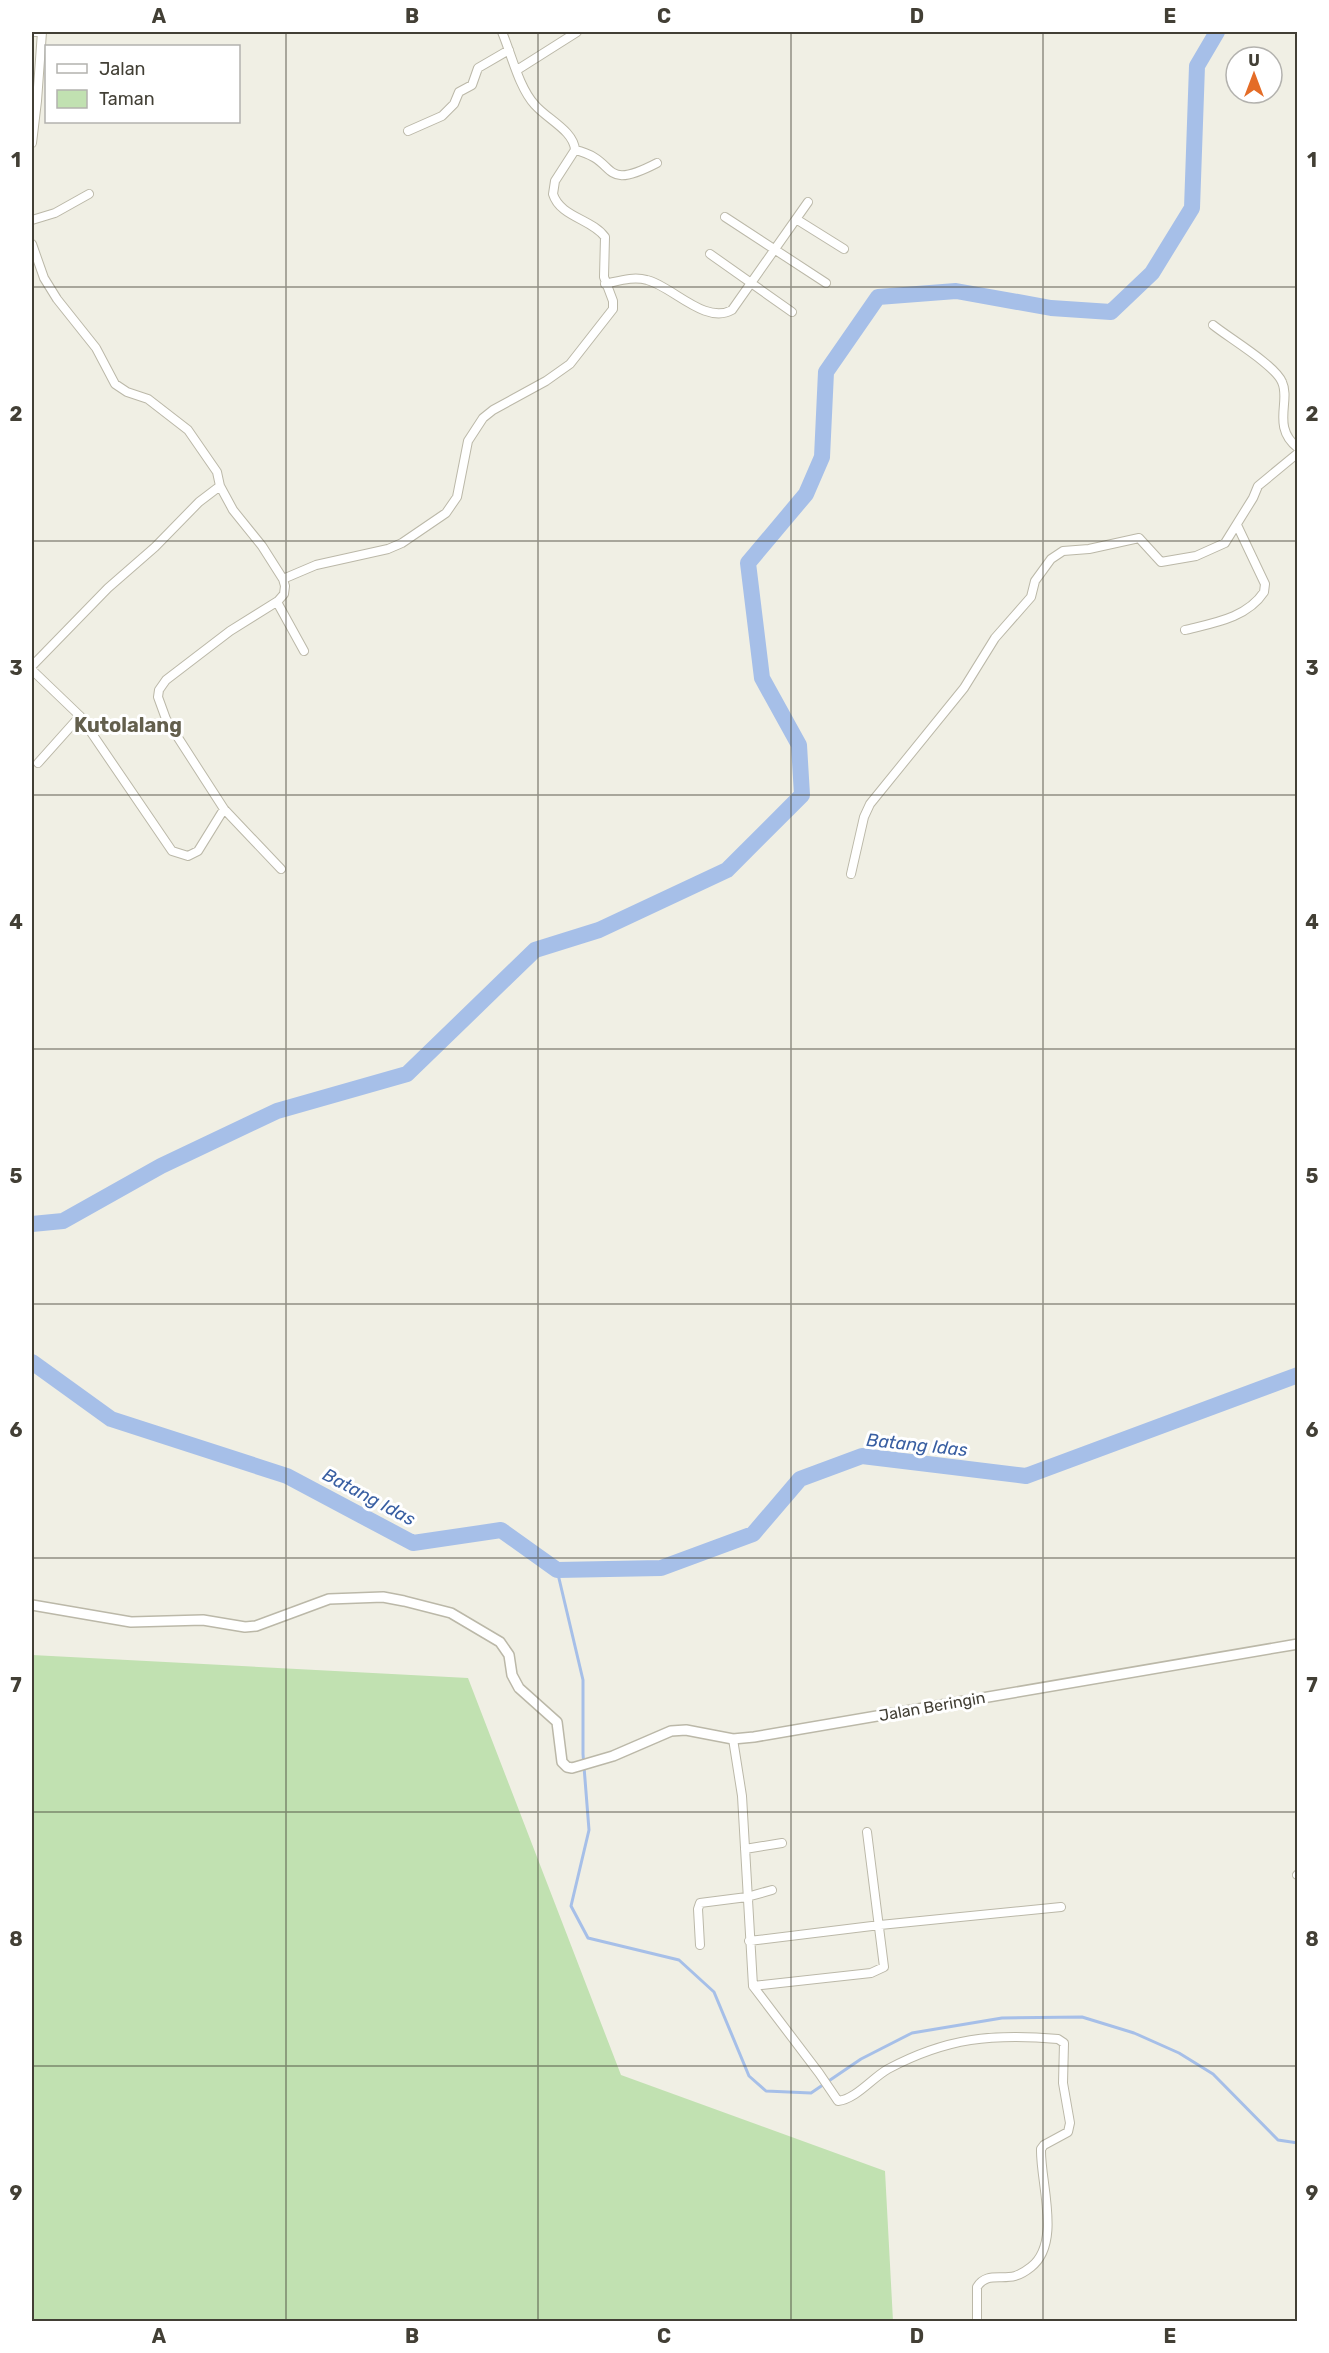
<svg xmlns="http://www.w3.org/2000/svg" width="1329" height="2353" font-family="Rubik,sans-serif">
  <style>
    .green { fill: #c1e1b1 }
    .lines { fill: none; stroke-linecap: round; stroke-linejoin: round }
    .stream { stroke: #a6bfe8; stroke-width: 3 }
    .river { stroke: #a6bfe8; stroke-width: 16 }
    .minor-casing { stroke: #bbb8a8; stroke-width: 10 }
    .tertiary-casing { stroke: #bbb8a8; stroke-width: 12 }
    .minor { stroke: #fff; stroke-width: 8 }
    .tertiary { stroke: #fff; stroke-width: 9 }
    .grid { fill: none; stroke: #423f35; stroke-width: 1.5; stroke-opacity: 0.55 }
    .labels { text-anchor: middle; stroke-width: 6; stroke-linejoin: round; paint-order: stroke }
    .street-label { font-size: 16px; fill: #423f35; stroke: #fff }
    .water-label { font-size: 18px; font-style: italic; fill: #395fa2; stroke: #fff }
    .quarter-label { font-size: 20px; font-weight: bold; fill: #635f4d; stroke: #fff }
    .neatline { fill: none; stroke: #423f35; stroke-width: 2 }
    .grid-label { font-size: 20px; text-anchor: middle; font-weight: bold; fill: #423f35 }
  </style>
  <rect width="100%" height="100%" fill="#f0efe4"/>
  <path class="green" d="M32,1655L468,1678L621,2075L885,2171L893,2321H32Z"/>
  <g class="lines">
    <path class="stream" d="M557,1570L583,1680V1754L589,1830L571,1906L588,1938L679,1960L714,1992L749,2076L766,2091L811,2093L861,2059L912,2033L1002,2018L1082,2017L1134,2033L1179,2053L1213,2074L1278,2140L1298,2143"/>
    <path class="river" d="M32,1224L63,1221L161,1166L277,1111L407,1074L535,950L599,930L727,870L802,795L799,745L762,678L748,563L806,494L822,457L826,372L878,297L956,291L1051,308L1111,312L1152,273L1192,208L1197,66L1217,32
      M32,1362L111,1419L287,1476L413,1543L501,1530L557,1570L661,1568L753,1534L800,1479L862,1456L1026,1476L1298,1375"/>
    <defs>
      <path id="minor" d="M32,32H42
        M517,70L577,32
        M408,131L442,116L454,104L459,92L472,85L478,68L509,50
        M32,143L37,101L42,32
        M575,150C620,160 599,193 657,163
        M725,217L826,283
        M796,219L844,249
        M32,220L55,213L89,194
        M32,244L44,278L57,299L96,348L115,384L127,392L148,399L188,430L217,472L220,486L199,502L155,547L108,588L32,666
        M710,254L792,312
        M605,284C619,281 633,276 647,280C672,286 705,325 732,310L808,202
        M1213,325C1229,338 1275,365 1282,382C1291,401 1271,427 1298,448
        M220,486L233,510L262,546L283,579L285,586L284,594L278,601L230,631L166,680L159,690L158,697L166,719L224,809L281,869
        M283,579L316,565L388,549L402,543L446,513L457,497L468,441L483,418L493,410L546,381L570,364L613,309V301L604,277L605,237C592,219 560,217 553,194L555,181L575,150C574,131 547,119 535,105C519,88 511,53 502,32
        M277,602L304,651
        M1185,630C1213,623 1247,618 1264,592L1265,584L1237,525
        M32,670L80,716L172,851L188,856L198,851L224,809
        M38,763L80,716
        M851,874L864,817L870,804L964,688L995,638L1031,597L1035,581L1051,559L1063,551L1089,549L1139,538L1161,562L1196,556L1225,543L1253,498L1258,486L1298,453
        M733,1739L742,1796L753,1986L819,2073L838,2101C856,2099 872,2078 888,2069C946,2038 993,2033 1058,2039L1064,2043L1063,2083L1070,2123L1068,2132L1044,2145L1041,2149C1040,2182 1062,2243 1031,2267C1026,2271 1022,2274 1015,2276C1001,2280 986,2272 977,2287V2322
        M745,1849L782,1843
        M1297,1875L1298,1874
        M749,1941L880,1925L1061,1907
        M700,1945L698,1909L700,1903L747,1897L772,1890
        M753,1986L871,1973L884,1967L867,1832"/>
      <path id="tertiary" d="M32,1605L131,1622L203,1620L245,1627L256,1626L329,1599L383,1597L404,1601L451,1613L500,1642L509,1655L512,1675L519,1688L557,1722L562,1762L567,1767L572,1768L613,1756L671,1731L686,1730L733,1739L754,1737L1298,1644"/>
    </defs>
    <use href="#minor" class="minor-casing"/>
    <use href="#tertiary" class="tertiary-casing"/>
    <use href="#minor" class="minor"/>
    <use href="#tertiary" class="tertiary"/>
  </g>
  <path class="grid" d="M286,32V2322M538,32V2322M791,32V2322M1043,32V2322M32,287H1298M32,541H1298M32,795H1298M32,1049H1298M32,1304H1298M32,1558H1298M32,1812H1298M32,2066H1298"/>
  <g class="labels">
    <g class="street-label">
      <text transform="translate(932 1706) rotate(-10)" y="6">Jalan Beringin</text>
    </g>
    <g class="water-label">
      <text transform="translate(917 1445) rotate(6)" y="6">Batang Idas</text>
      <text transform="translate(369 1497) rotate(28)" y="6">Batang Idas</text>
    </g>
    <g class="quarter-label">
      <text x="128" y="732">Kutolalang</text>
    </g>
  </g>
  <rect width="1329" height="2353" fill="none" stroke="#ffffff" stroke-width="66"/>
  <rect x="45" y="45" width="195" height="78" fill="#ffffff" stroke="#b3b2ae" stroke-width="1.5"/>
  <rect x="57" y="64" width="30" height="9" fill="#ffffff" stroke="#b3b2ae" stroke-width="1.5"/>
  <text x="99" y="75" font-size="18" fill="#423f35">Jalan</text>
  <rect x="57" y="90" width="30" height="18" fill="#c1e1b1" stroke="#b3b2ae" stroke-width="1.5"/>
  <text x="99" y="105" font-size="18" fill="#423f35">Taman</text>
  <g transform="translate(1254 75)"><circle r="28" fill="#ffffff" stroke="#b3b2ae" stroke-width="1.5"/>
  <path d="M0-4.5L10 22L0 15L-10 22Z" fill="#e46c27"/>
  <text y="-9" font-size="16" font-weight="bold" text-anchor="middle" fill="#423f35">U</text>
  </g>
  <rect x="33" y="33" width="1263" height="2287" class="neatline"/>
  <g class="grid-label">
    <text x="159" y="23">A</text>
    <text x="412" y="23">B</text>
    <text x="664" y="23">C</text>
    <text x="917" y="23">D</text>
    <text x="1170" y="23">E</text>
    <text x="16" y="167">1</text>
    <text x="1312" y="167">1</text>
    <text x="16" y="421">2</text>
    <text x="1312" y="421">2</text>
    <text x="16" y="675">3</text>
    <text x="1312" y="675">3</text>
    <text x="16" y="929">4</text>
    <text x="1312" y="929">4</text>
    <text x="16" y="1183">5</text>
    <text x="1312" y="1183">5</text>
    <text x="16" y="1437">6</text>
    <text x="1312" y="1437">6</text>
    <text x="16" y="1692">7</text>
    <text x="1312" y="1692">7</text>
    <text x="16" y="1946">8</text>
    <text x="1312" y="1946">8</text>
    <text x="16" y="2200">9</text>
    <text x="1312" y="2200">9</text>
    <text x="159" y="2343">A</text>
    <text x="412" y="2343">B</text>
    <text x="664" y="2343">C</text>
    <text x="917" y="2343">D</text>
    <text x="1170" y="2343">E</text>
  </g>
</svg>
